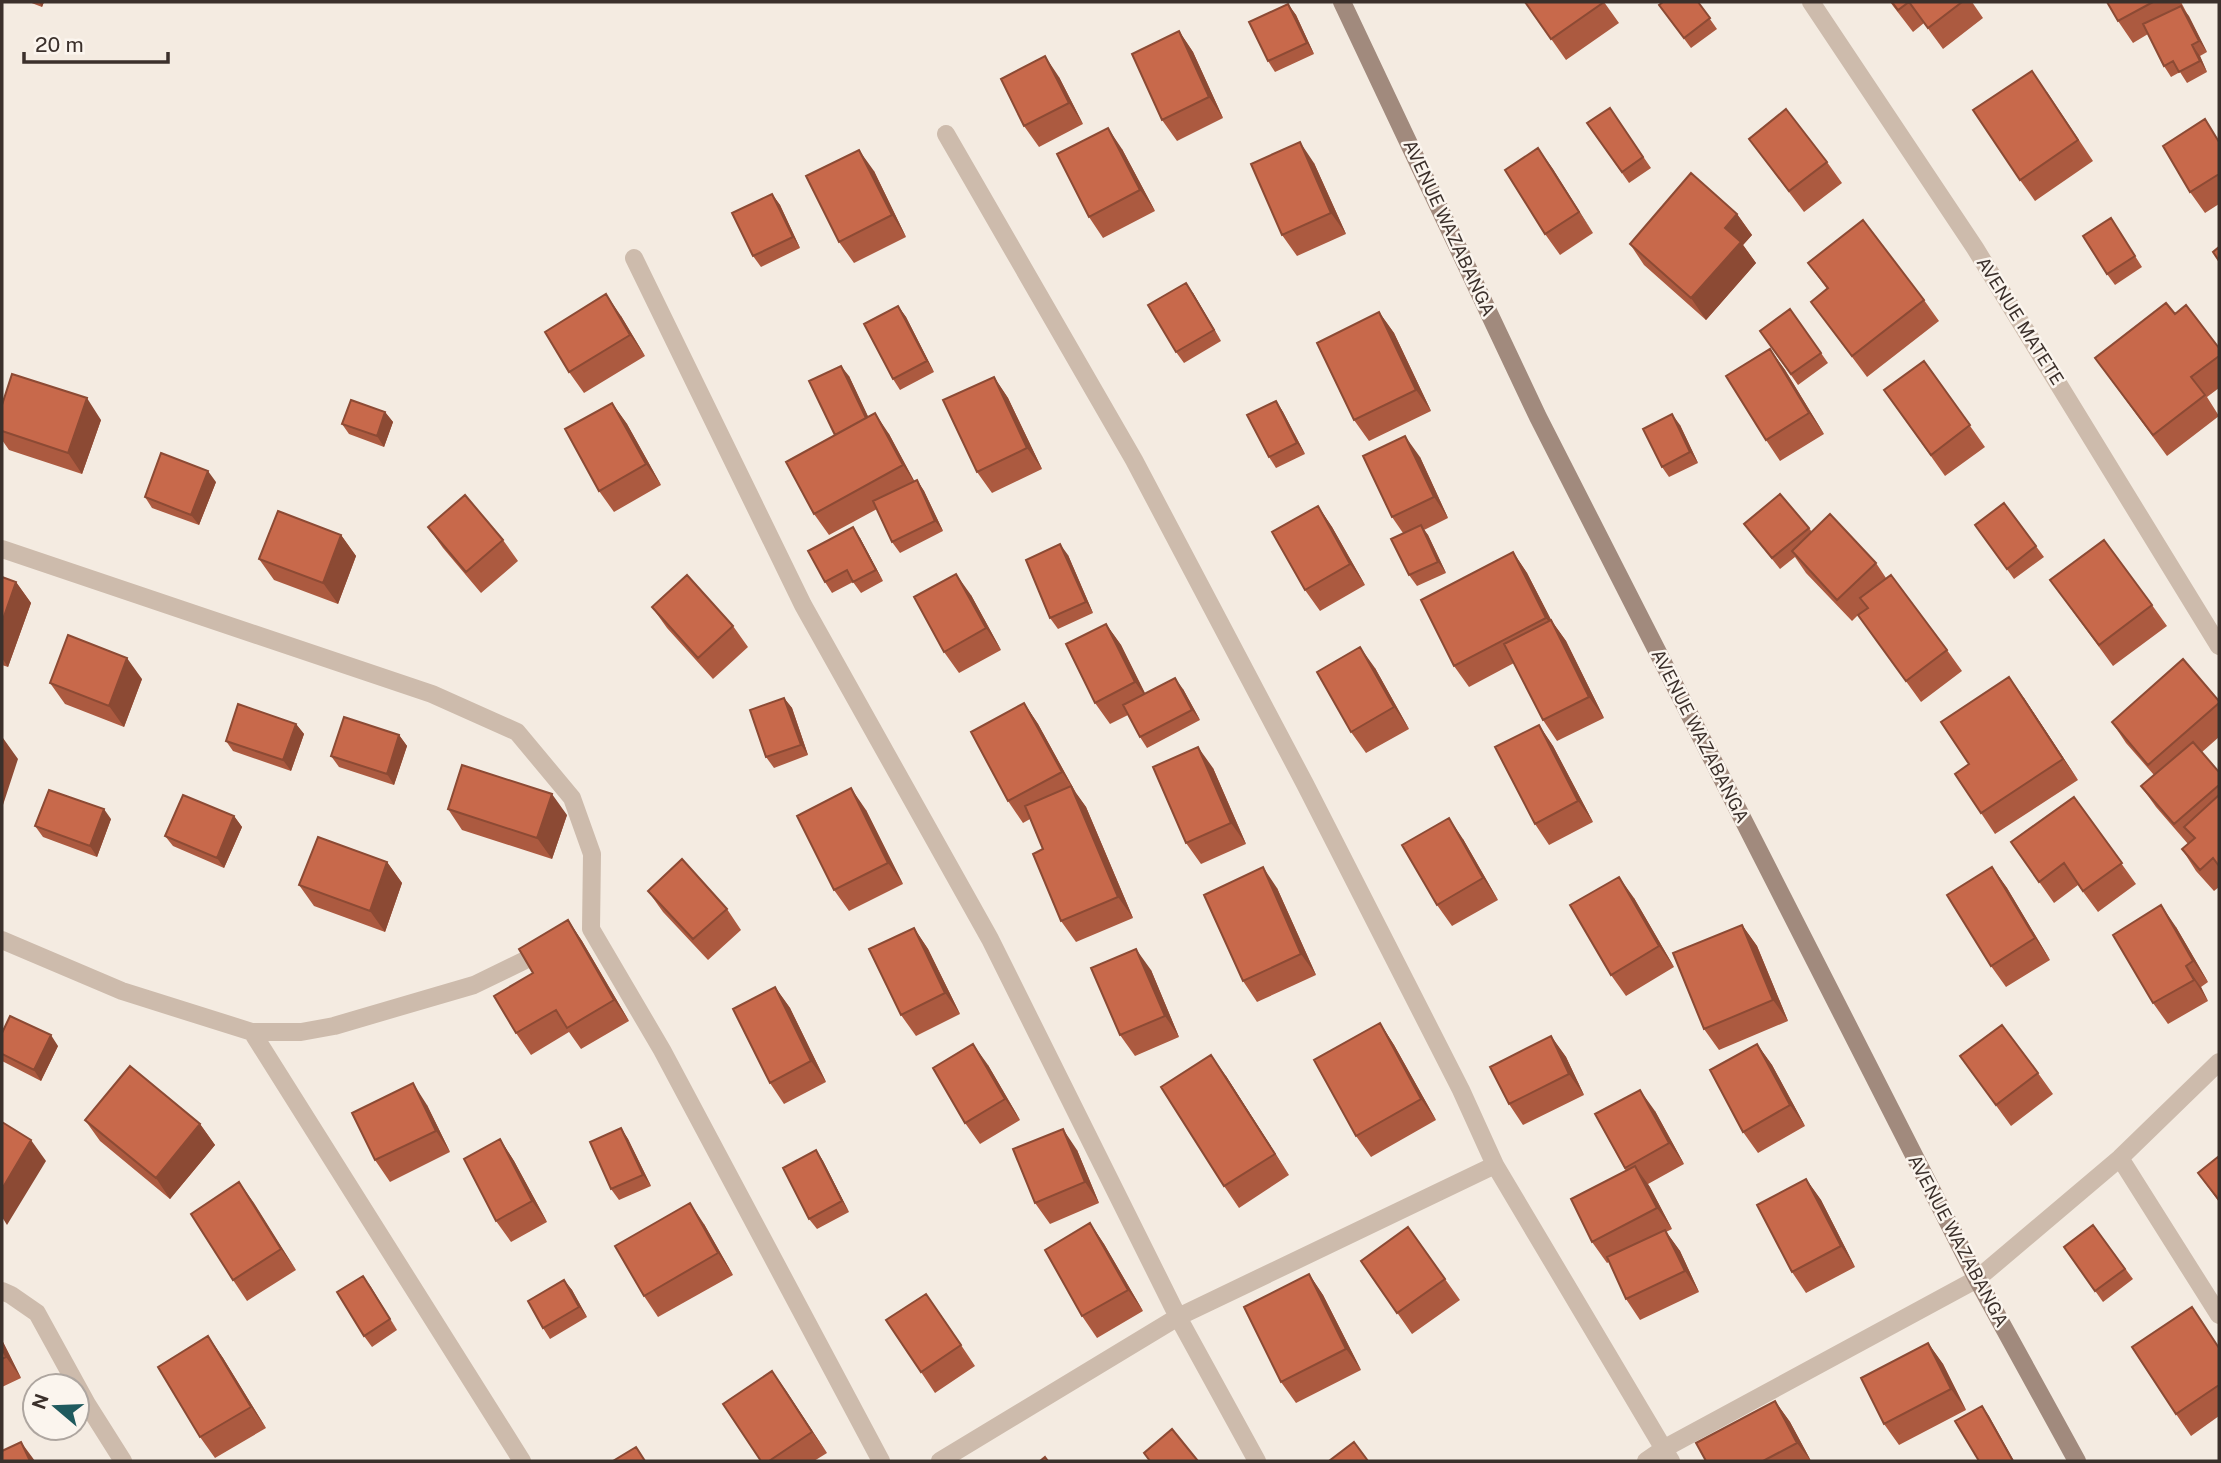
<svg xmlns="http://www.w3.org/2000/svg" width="2221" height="1463" font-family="'Public Sans',sans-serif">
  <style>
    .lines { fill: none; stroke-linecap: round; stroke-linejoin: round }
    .minor { stroke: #cdbbac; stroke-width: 18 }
    .secondary { stroke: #a18a7d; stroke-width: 18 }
    .wall { fill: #ac5a40 }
    .shaded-wall { fill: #8c4a34 }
    .building { fill: #c8694b; stroke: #8c4a34; stroke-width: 2 }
    .labels { text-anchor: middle; stroke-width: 5; stroke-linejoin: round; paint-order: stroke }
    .street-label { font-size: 18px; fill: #3b302b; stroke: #fbf5ee }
  </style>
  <rect width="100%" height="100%" fill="#f4ebe1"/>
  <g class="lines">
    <path class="minor" d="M1811,2L1975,248L2219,646
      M946,134L1134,460L1305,784L1461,1090L1495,1165L1671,1461
      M634,258L803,605L990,939L1178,1317L1257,1461
      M2,549L432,694L517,732L572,798L592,854L591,929L662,1050L881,1461
      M2,940L122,991L252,1032L522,1461
      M252,1032H301L334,1026L474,985L546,950
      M2120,1158L2219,1315
      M2,1291L11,1295L37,1313L87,1404L123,1461
      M940,1461L1178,1317L1495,1165
      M1646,1461L1665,1448L1977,1279L2120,1158L2219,1062"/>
    <path class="secondary" d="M1342,2L1538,417L1977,1279L2077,1461"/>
  </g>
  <path class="wall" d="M29,2H44L42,7Z
    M1525,2H1604L1619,23L1566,60Z
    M1698,2L1717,29L1691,48L1659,5Z
    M1890,2H1972L1983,18L1943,49L1924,23L1913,32Z
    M2107,2H2181L2207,52L2200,56L2207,72L2187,83L2180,72L2171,77L2164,66L2148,34L2133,43L2118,21Z
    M1288,4L1296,15L1314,54L1275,72L1268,61Z
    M1179,31L1193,52L1223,118L1177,141L1162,120Z
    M1059,77L1083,124L1039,147L1024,126Z
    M2047,92L2093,161L2035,201L2020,180Z
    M1610,108L1651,168L1629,183L1587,123Z
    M1749,139L1827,162L1842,183L1804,212Z
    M2219,140V204L2205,213L2190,192Z
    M1538,148L1593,233L1560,255L1545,234Z
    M1122,149L1155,211L1103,238L1089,217Z
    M1314,163L1346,234L1297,256L1282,235Z
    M874,171L906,237L854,263L839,242Z
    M772,194L780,205L800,248L761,267L753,256Z
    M1737,214L1752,235L1743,245L1756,263L1706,320L1644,265L1630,244Z
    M2111,218L2142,267L2115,285L2107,274Z
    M1808,263L1924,300L1939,321L1867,377L1811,302L1827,289Z
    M1193,293L1221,341L1184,363L1176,352Z
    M898,306L906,317L934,372L900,390L893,379Z
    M1379,312L1394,333L1431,411L1369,441L1354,420Z
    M2175,314L2219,348V388L2207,397L2219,416L2167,456L2095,358Z
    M621,316L645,356L584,393L569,372Z
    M1760,331L1821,353L1828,363L1798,385Z
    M1770,349L1785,370L1824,434L1780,461L1766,440Z
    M1924,361L1985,447L1945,476L1884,390Z
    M849,376L868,417L889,434L914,481L917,480L924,491L943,531L900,553L892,542L877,509L829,535L814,514Z
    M994,377L1008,398L1042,469L992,493L977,472Z
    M1276,401L1283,412L1305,454L1276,468L1269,457Z
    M612,403L627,424L661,485L614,512L599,491Z
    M2,405L101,420L82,474L9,450L2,440Z
    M385,412L393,422L384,447L349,434L342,424Z
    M1680,425L1698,463L1669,477L1662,467Z
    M1420,457L1448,518L1424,530L1428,535L1446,573L1417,586L1409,575L1403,533L1392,517Z
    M216,482L199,525L152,508L145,497Z
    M2004,503L2044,557L2014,579L1975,525Z
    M1318,506L1332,527L1365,585L1320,611L1305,590Z
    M1744,524L1809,528L1812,532L1876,563L1886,578L1947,650L1962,671L1921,702L1858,615L1852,621L1806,573L1795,557L1780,569Z
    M428,527L503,540L518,561L481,593L443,548Z
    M341,535L356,556L338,604L274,580L259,559Z
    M860,538L883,581L861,593L853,582L832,593L825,582Z
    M1513,552L1527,573L1551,620L1566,641L1604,718L1557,741L1543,720L1514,663L1469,687L1454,666Z
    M1068,555L1093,613L1058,629L1050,618Z
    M2,577L16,582L31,603L8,667L2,665Z
    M2050,580L2152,605L2167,626L2113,666Z
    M971,595L1001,650L959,673L944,652Z
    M652,607L733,626L748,647L713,679L667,628Z
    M1106,624L1121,645L1145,694L1183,689L1200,720L1147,748L1140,737L1128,715L1110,724L1095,703Z
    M1375,668L1409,729L1366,753L1351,732Z
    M142,679L124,727L65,704L50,683Z
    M784,698L792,708L808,755L774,768L766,757Z
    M2024,698L2078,780L1995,834L1981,813L1969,764Z
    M2219,701V737L2202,752L2219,772V887L2214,891L2196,871L2182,849L2188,844L2156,807L2141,786L2154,775L2126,743L2112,722Z
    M1024,703L1038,724L1076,793L1086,807L1133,918L1076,942L1061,921L1043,849L1030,819L1023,823L1008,801Z
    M296,724L304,734L291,771L233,751L226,741Z
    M1539,725L1553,746L1593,822L1549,845L1535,824Z
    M399,735L407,746L394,785L339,767L331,756Z
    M1213,768L1246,844L1201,864L1186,843Z
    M2074,797L2136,884L2098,912L2078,885L2054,903L2011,842Z
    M448,809L567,815L552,859L462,830Z
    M866,810L903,884L849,911L834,890Z
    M234,816L242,827L224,868L173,846L165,836Z
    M111,819L97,857L43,837L35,826Z
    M1463,839L1498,900L1452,926L1437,905Z
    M387,862L402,883L385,932L314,906L299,885Z
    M1992,867L2007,888L2050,960L2006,987L1991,966Z
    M1277,888L1316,975L1257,1002L1243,981Z
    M648,891L727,909L741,930L708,960L663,912Z
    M1634,898L1674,967L1626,996L1611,975Z
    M568,920L582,941L629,1021L581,1049L569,1032L531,1055L516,1033L533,973Z
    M1742,925L1757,946L1788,1021L1719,1050L1704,1029Z
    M2176,927L2208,982L2201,987L2208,1001L2168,1024L2153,1003Z
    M914,928L928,949L960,1014L916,1036L901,1015Z
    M1151,970L1179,1037L1135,1056L1120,1035Z
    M775,987L790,1008L826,1082L784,1104L770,1083Z
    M1380,1023L1394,1045L1436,1120L1371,1157L1356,1136Z
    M2,1033L58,1046L41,1081L2,1061Z
    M1551,1036L1566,1057L1584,1095L1523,1125L1509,1104Z
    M1757,1044L1772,1065L1805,1126L1758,1153L1743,1132Z
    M1960,1056L2038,1073L2053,1094L2011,1126Z
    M988,1065L1020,1120L980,1144L965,1123Z
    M1226,1076L1289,1175L1239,1208L1224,1186Z
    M427,1105L450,1152L390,1182L375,1160Z
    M1655,1111L1684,1164L1648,1184L1672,1229L1666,1232L1680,1251L1699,1292L1640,1320L1626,1299L1609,1262L1607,1263L1592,1242L1626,1171L1595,1114Z
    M85,1120L200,1124L215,1145L170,1199L100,1141Z
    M621,1128L628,1139L651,1186L619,1200L611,1189Z
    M500,1139L514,1161L547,1222L511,1242L496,1221Z
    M816,1150L823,1161L849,1212L817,1229L809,1219Z
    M1077,1150L1099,1203L1050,1224L1035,1203Z
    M2219,1156V1202L2198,1173Z
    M1806,1179L1821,1200L1855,1267L1806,1293L1792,1272Z
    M239,1182L296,1270L247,1301L233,1280Z
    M1090,1223L1104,1244L1143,1311L1097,1338L1082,1316Z
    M704,1224L733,1275L658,1317L644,1296Z
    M2093,1225L2133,1279L2103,1302L2064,1247Z
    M1408,1227L1460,1300L1412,1334L1361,1261Z
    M1309,1274L1323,1295L1361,1370L1296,1403L1281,1382Z
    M363,1276L397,1330L372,1347L364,1336Z
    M564,1280L572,1290L587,1317L550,1339L543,1328Z
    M941,1315L975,1366L935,1393L921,1372Z
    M208,1336L223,1358L266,1428L215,1458L200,1437Z
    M2,1340L21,1378L2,1387Z
    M1928,1343L1943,1364L1966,1410L1899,1445L1884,1424Z
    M2219,1347V1416L2191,1436L2176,1414Z
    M772,1371L827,1453L814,1461H761Z
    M1775,1401L1790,1422L1811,1461H1706Z"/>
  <path class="shaded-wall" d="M39,2H44L42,7Z
    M1288,4L1296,15L1314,54L1307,43Z
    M2181,6L2189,16L2207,52L2199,41Z
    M1179,31L1193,52L1223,118L1209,97Z
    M2192,45L2200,56L2207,72L2200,61Z
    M1045,56L1059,77L1083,124L1069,103Z
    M1108,128L1122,149L1155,211L1140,190Z
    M1300,142L1314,163L1346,234L1331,213Z
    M1538,148L1553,169L1593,233L1579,212Z
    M859,150L874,171L906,237L892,215Z
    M772,194L780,205L800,248L793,237Z
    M1737,214L1752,235L1743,245L1756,263L1706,320L1691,298L1725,228Z
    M1186,283L1193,293L1221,341L1214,330Z
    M606,294L621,316L645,356L630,335Z
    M898,306L906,317L934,372L927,361Z
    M1379,312L1394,333L1431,411L1416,390Z
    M1770,349L1785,370L1824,434L1809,413Z
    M841,366L849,376L875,431L867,420Z
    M994,377L1008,398L1042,469L1027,448Z
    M87,398L101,420L82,474L68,453Z
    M1276,401L1283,412L1305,454L1297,443Z
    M612,403L627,424L661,485L646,464Z
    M385,412L393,422L384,447L377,436Z
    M875,413L889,434L917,486L903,465Z
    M1672,414L1680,425L1698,463L1690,452Z
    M1405,436L1420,457L1448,518L1434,497Z
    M208,471L216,482L199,525L191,515Z
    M917,480L924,491L943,531L935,521Z
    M1318,506L1332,527L1365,585L1350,564Z
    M1421,525L1428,535L1446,573L1438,562Z
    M853,527L860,538L883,581L876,570Z
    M341,535L356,556L338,604L323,583Z
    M1060,544L1068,555L1093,613L1086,602Z
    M1513,552L1527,573L1561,639L1546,618Z
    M956,574L971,595L1001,650L986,628Z
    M16,582L31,603L8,667L2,658V622Z
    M1551,620L1566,641L1604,718L1589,697Z
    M1106,624L1121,645L1150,703L1135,682Z
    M1360,647L1375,668L1409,729L1394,707Z
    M127,658L142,679L124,727L109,706Z
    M2009,677L2024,698L2078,780L2063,759Z
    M1175,678L1183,689L1200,720L1192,710Z
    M784,698L792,708L808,755L801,745Z
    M1024,703L1038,724L1076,793L1062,772Z
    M296,724L304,734L291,771L283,760Z
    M1539,725L1553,746L1593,822L1578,801Z
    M399,735L407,746L394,785L387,774Z
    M3,738L18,759L3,805L2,803V742Z
    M1198,747L1213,768L1246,844L1231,823Z
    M1071,786L1086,807L1133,918L1118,897Z
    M851,788L866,810L903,884L888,863Z
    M552,794L567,815L552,859L537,838Z
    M104,809L111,819L97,857L90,846Z
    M234,816L242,827L224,868L217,858Z
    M1449,818L1463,839L1498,900L1483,878Z
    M387,862L402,883L385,932L370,911Z
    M1263,867L1277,888L1316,975L1301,954Z
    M1992,867L2007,888L2050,960L2035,938Z
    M1619,877L1634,898L1674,967L1659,946Z
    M2161,905L2176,927L2208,982L2193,961Z
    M568,920L582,941L629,1021L614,1000Z
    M1742,925L1757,946L1788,1021L1773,1000Z
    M914,928L928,949L960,1014L945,993Z
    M1136,949L1151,970L1179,1037L1165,1016Z
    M2186,966L2201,987L2208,1001L2194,980Z
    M775,987L790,1008L826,1082L811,1061Z
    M1380,1023L1394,1045L1436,1120L1421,1099Z
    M51,1035L58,1046L41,1081L34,1070Z
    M1551,1036L1566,1057L1584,1095L1569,1074Z
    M973,1044L988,1065L1020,1120L1005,1099Z
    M1757,1044L1772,1065L1805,1126L1790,1105Z
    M1211,1055L1226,1076L1289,1175L1275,1154Z
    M413,1083L427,1105L450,1152L436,1131Z
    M1640,1090L1655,1111L1684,1164L1669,1143Z
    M200,1124L215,1145L170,1199L156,1178Z
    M621,1128L628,1139L651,1186L643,1175Z
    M1063,1129L1077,1150L1099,1203L1085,1182Z
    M500,1139L514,1161L547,1222L532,1201Z
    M31,1140L46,1161L7,1225L2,1217V1189Z
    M816,1150L823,1161L849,1212L842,1201Z
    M1635,1166L1650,1187L1672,1229L1657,1208Z
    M1806,1179L1821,1200L1855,1267L1841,1246Z
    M239,1182L254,1203L296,1270L281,1249Z
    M690,1203L704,1224L733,1275L718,1253Z
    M1090,1223L1104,1244L1143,1311L1128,1290Z
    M1665,1230L1680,1251L1699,1292L1685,1271Z
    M1309,1274L1323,1295L1361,1370L1346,1349Z
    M363,1276L371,1287L397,1330L390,1319Z
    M564,1280L572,1290L587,1317L579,1307Z
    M208,1336L223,1358L266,1428L251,1407Z
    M2,1340L21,1378L6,1357L2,1348Z
    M1928,1343L1943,1364L1966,1410L1951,1389Z
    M772,1371L787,1392L827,1453L812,1432Z
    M1775,1401L1790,1422L1811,1461L1797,1443Z
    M1982,1406L1989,1416L2014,1461H2013Z
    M21,1442L35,1461H30Z"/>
  <path class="building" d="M1525,2H1604L1551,39Z
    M1663,2H1698L1710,18L1684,38L1659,5Z
    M1892,2H1962L1928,28L1909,2L1898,10Z
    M2107,2H2153L2118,21Z
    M1288,4L1307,43L1268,61L1249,22Z
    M2181,6L2199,41L2192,45L2200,61L2179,72L2173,61L2164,66L2143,24Z
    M1179,31L1209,97L1162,120L1132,54Z
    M1045,56L1069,103L1024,126L1001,79Z
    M2032,71L2078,140L2020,180L1973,110Z
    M1610,108L1643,157L1622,172L1587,123Z
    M1786,109L1827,162L1789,191L1749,139Z
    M2205,119L2219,142V174L2190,192L2163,146Z
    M1108,128L1140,190L1089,217L1057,154Z
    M1300,142L1331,213L1282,235L1251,164Z
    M1538,148L1579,212L1545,234L1505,170Z
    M859,150L892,215L839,242L806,176Z
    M1691,173L1737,214L1725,228L1741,242L1691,298L1630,244Z
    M772,194L793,237L753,256L732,213Z
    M2111,218L2135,256L2107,274L2083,236Z
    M1863,220L1924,300L1852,356L1811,302L1828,288L1808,263Z
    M2219,247V261L2213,252Z
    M1186,283L1214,330L1176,352L1148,305Z
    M606,294L630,335L569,372L545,332Z
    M2166,303L2175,314L2186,305L2219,348V356L2191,377L2205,395L2153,435L2095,358Z
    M898,306L927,361L893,379L864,324Z
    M1790,309L1821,353L1791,374L1760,331Z
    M1379,312L1416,390L1354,420L1317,343Z
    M1770,349L1809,413L1766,440L1726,376Z
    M1924,361L1970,425L1931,455L1884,390Z
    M841,366L866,418L835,435L809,381Z
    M12,374L87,398L68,453L2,431V405Z
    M994,377L1027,448L977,472L943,400Z
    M351,400L385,412L377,436L342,424Z
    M1276,401L1297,443L1269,457L1247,415Z
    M612,403L646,464L599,491L565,429Z
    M875,413L903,465L814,514L786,462Z
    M1672,414L1690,452L1662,467L1643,429Z
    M1405,436L1434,497L1392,517L1363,456Z
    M161,453L208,471L191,515L145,497Z
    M917,480L935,521L892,542L873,501Z
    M1780,494L1809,528L1772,558L1744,524Z
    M465,495L503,540L466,572L428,527Z
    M2004,503L2036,546L2007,569L1975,525Z
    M1318,506L1350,564L1305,590L1272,532Z
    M278,511L341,535L323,583L259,559Z
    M1830,514L1876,563L1837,600L1792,551Z
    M1421,525L1438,562L1409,575L1391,539Z
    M853,527L876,570L853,582L847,570L825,582L808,551Z
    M2104,540L2152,605L2099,645L2050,580Z
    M1060,544L1086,602L1050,618L1026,560Z
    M1513,552L1546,618L1454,666L1421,600Z
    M956,574L986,628L944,652L914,597Z
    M687,575L733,626L698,658L652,607Z
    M1891,575L1947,650L1906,681L1858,615L1868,608L1860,598Z
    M2,577L16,582L2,622Z
    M1551,620L1589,697L1543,720L1504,644Z
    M1106,624L1135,682L1095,703L1066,644Z
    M68,635L127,658L109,706L50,683Z
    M1360,647L1394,707L1351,732L1317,672Z
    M2183,659L2219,701V703L2148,765L2112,722Z
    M2009,677L2063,759L1981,813L1955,774L1969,764L1941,722Z
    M1175,678L1192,710L1140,737L1123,705Z
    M784,698L801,745L766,757L750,710Z
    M1024,703L1062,772L1008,801L971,732Z
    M238,704L296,724L283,760L226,741Z
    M344,717L399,735L387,774L331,756Z
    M1539,725L1578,801L1535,824L1495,747Z
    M2193,742L2219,772V785L2174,824L2141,786Z
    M1198,747L1231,823L1186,843L1153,767Z
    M462,765L552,794L537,838L448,809Z
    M1071,786L1118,897L1061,921L1033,854L1043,849L1025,806Z
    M851,788L888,863L834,890L797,816Z
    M49,790L104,809L90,846L35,826Z
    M183,795L234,816L217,858L165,836Z
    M2219,795V866L2213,858L2200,870L2182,849L2195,838L2184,827Z
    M2074,797L2122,863L2083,891L2064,863L2039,882L2011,842Z
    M1449,818L1483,878L1437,905L1402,845Z
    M318,837L387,862L370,911L299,885Z
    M682,859L727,909L693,939L648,891Z
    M1263,867L1301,954L1243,981L1204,895Z
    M1992,867L2035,938L1991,966L1947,895Z
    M1619,877L1659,946L1611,975L1570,905Z
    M2161,905L2193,961L2186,966L2194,980L2153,1003L2113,935Z
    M568,920L614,1000L567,1028L556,1010L516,1033L494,996L533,973L519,949Z
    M1742,925L1773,1000L1704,1029L1673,953Z
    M914,928L945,993L901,1015L869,949Z
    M1136,949L1165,1016L1120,1035L1091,968Z
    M775,987L811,1061L770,1083L733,1009Z
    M10,1016L51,1035L34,1070L2,1054V1033Z
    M1380,1023L1421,1099L1356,1136L1314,1060Z
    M2002,1025L2038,1073L1996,1105L1960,1056Z
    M1551,1036L1569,1074L1509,1104L1490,1067Z
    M973,1044L1005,1099L965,1123L933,1068Z
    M1757,1044L1790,1105L1743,1132L1710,1070Z
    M1211,1055L1275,1154L1224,1186L1161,1087Z
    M130,1066L200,1124L156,1178L85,1120Z
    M413,1083L436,1131L375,1160L352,1113Z
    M1640,1090L1669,1143L1625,1168L1595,1114Z
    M2,1122L31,1140L2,1189Z
    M621,1128L643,1175L611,1189L590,1142Z
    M1063,1129L1085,1182L1035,1203L1013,1149Z
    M500,1139L532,1201L496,1221L464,1159Z
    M816,1150L842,1201L809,1219L783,1168Z
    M2219,1156V1200L2198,1173Z
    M1635,1166L1657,1208L1592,1242L1571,1199Z
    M1806,1179L1841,1246L1792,1272L1757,1205Z
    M239,1182L281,1249L233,1280L191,1214Z
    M690,1203L718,1253L644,1296L615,1246Z
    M1090,1223L1128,1290L1082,1316L1045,1250Z
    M2093,1225L2125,1269L2095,1291L2064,1247Z
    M1408,1227L1445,1279L1397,1313L1361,1261Z
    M1665,1230L1685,1271L1626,1299L1607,1257Z
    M1309,1274L1346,1349L1281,1382L1244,1307Z
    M363,1276L390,1319L364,1336L337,1292Z
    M564,1280L579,1307L543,1328L528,1301Z
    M926,1294L961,1345L921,1372L886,1320Z
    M2192,1307L2219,1348V1385L2176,1414L2132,1347Z
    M208,1336L251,1407L200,1437L158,1367Z
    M1928,1343L1951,1389L1884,1424L1861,1378Z
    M2,1348L6,1357L2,1359Z
    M772,1371L812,1432L769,1461H761L723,1404Z
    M1775,1401L1797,1443L1763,1461H1706L1696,1443Z
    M1982,1406L2013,1461H1979L1955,1421Z
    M1172,1429L1198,1461H1150L1144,1453Z
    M21,1442L30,1461H2V1451Z
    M1354,1442L1368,1461H1329Z
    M636,1447L645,1461H613Z
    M1045,1457L1048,1461H1040Z"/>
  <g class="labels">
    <g class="street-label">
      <text transform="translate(1449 228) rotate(65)" y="6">AVENUE WAZABANGA</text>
      <text transform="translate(2020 321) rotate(58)" y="6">AVENUE MATETE</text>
      <text transform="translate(1700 736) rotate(63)" y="6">AVENUE WAZABANGA</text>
      <text transform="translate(1958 1241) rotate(62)" y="6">AVENUE WAZABANGA</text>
    </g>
  </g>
  <rect width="2221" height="1463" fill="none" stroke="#3b302b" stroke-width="7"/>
  <g transform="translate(56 1407) rotate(289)"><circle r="33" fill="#fbf5ee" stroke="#aea6a0" stroke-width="2"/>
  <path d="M0-5L12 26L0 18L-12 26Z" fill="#1f5a5e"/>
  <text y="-10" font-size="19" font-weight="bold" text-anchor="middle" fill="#3b302b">N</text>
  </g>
  <path d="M24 52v10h144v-10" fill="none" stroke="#3b302b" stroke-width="3.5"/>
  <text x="35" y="52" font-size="21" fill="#3b302b" stroke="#fbf5ee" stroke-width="5" paint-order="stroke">20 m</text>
</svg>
